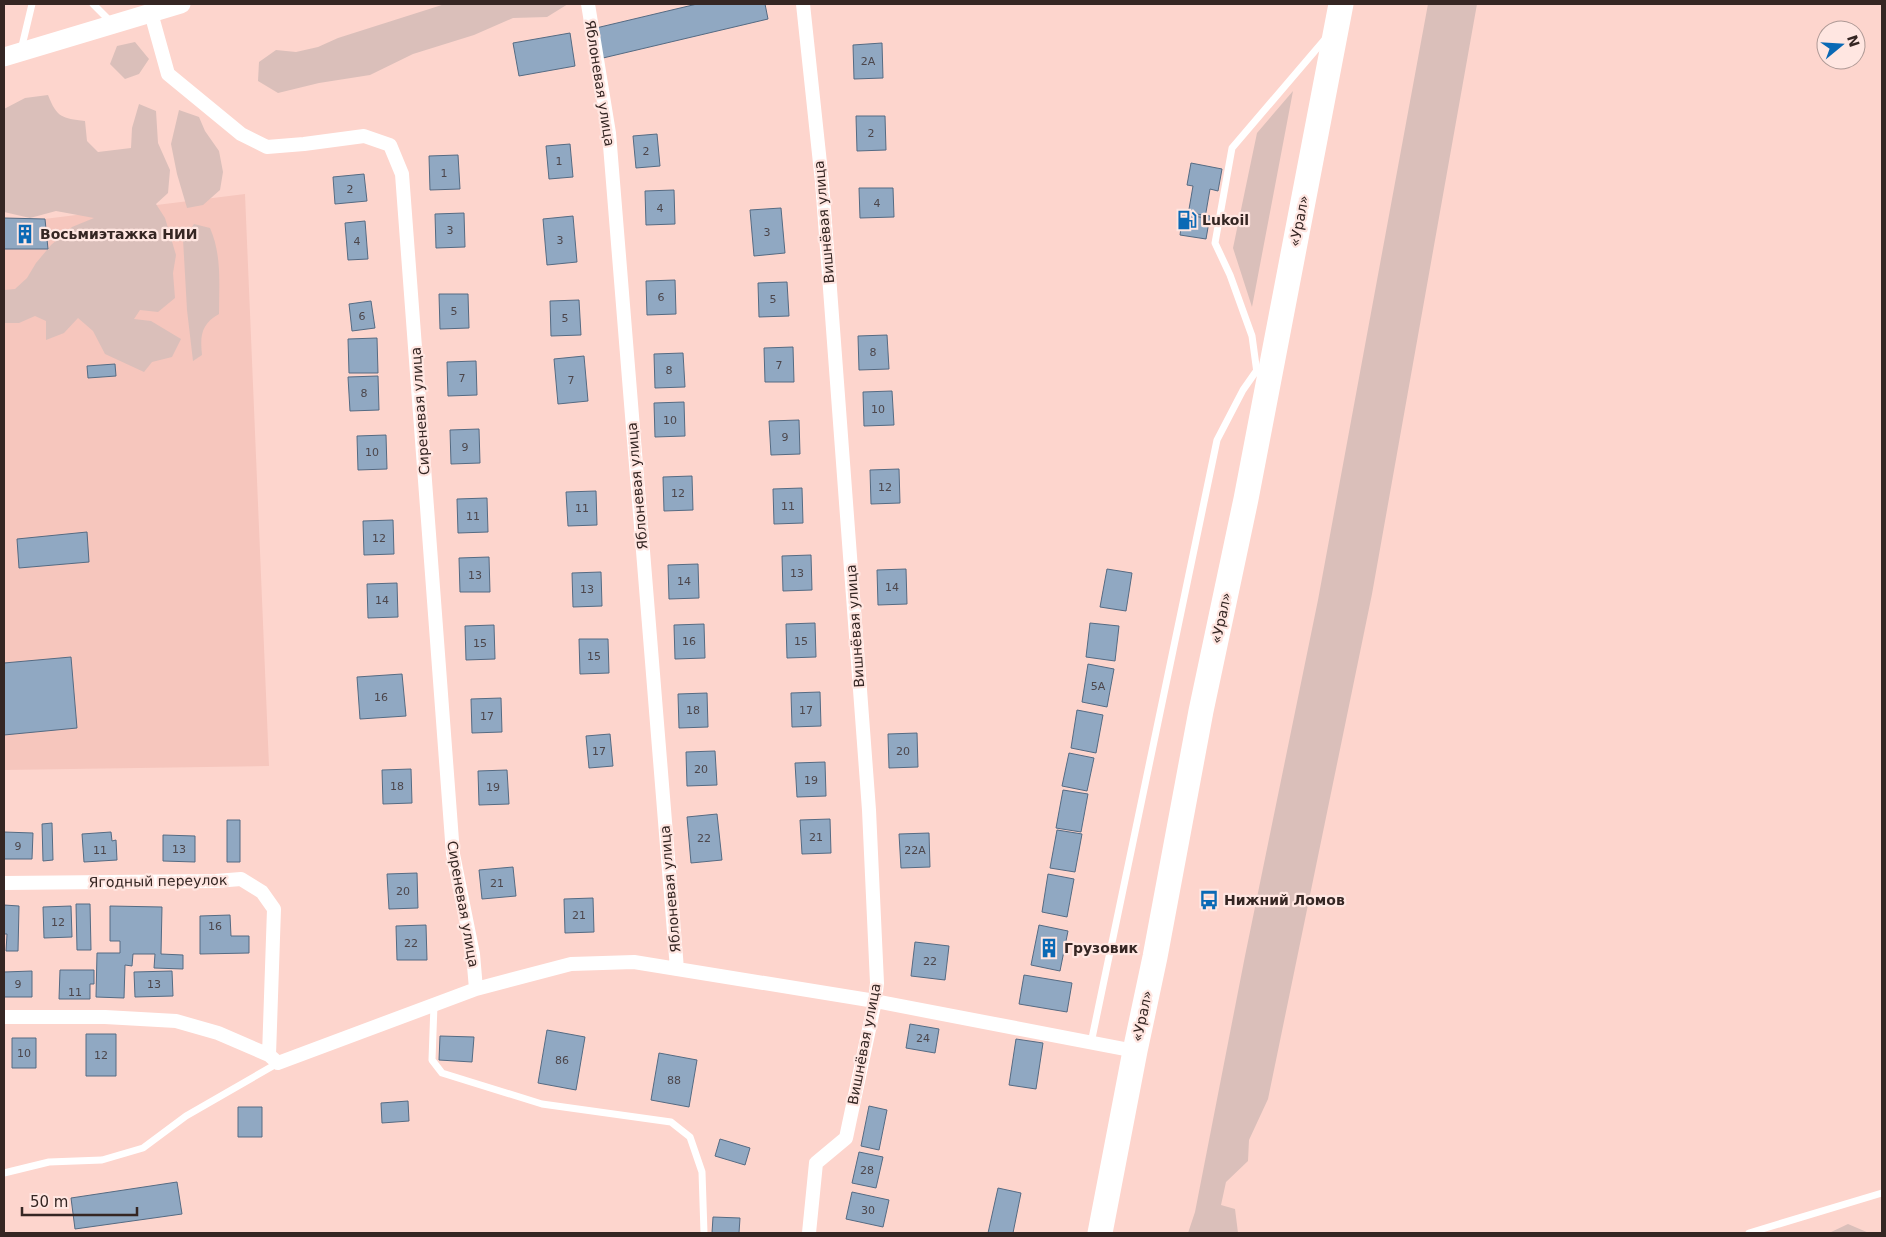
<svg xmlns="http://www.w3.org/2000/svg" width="1886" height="1237" font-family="'DejaVu Sans',sans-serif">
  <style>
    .built { fill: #f6c6bd }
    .green { fill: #dabfba }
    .building { fill: #90a8c2; stroke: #556b83 }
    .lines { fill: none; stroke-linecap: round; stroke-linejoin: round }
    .lane { stroke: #fff; stroke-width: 7 }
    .street { stroke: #fff; stroke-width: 14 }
    .secondary { stroke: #fff; stroke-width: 19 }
    .highway { stroke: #fff; stroke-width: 25 }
    .labels { text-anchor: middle; stroke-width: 4.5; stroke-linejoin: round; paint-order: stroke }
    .number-label { font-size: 11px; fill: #4c464b }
    .street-label { font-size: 14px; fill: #352623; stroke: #ffe6e1 }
    .poi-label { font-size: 14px; font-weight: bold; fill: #352623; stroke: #ffe6e1; text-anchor: start }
  </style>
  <rect width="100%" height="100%" fill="#fdd5cd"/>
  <path class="built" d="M245,194L269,766L4,770V224Z"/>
  <path class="green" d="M445,4H568L547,17L513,18L474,35L413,54L370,75L319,83L278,93L258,81L259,62L276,50L296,52L318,47L338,38Z
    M1428,4H1477L1372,594L1268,1099L1249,1140L1248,1161L1226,1182L1221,1205L1235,1209L1238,1233H1188L1195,1212L1245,956L1318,600Z
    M135,42L149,59L139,74L125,79L110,64L117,46Z
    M1293,91L1252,307L1233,248L1257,133Z
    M48,95C57,118 62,118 85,121L87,141L98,152L131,148L132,128L139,104L156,111L158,143L170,170L168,193L156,204L165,218L176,255L173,273L175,298L158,312L140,310L134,319L151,321L181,339L172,357L152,362L144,372L105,354L93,331L78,318L64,333L46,340V321L35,316L19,323H4V290L15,289L27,278L36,263L51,245L72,227L94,218L56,211L30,218L4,212V109L25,98Z
    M179,110L199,117L205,131L219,151L223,172L220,190L203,205L187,208L177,174L171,144Z
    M194,224L210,228C222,255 219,284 219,314C201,324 200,336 202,355L193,361L187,310L183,239Z
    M1848,1224L1869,1233H1829Z"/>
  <path class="building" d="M697,4H765L768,19L603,58L596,28Z
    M570,33L575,66L519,76L513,43Z
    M882,43L883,78L854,79L853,45Z
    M856,116H885L886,150L857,151Z
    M657,134L660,166L636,168L633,136Z
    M570,144L573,177L549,179L546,146Z
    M458,155L460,189L430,190L429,156Z
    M1191,163L1222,169L1218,191L1210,189L1205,218L1188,215L1193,186L1187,185Z
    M364,174L367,201L335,204L333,177Z
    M859,188H893L894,217L860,218Z
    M674,190L675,224L646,225L645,191Z
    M781,208L785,253L754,256L750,210Z
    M1183,212L1210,216L1206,239L1180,235Z
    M464,213L465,247L436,248L435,214Z
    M573,216L577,262L547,265L543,219Z
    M4,218L45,219L48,249H4Z
    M365,221L368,259L348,260L345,223Z
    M675,280L676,314L647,315L646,281Z
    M787,282L789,316L759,317L758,283Z
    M439,294H468L469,328L440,329Z
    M579,300L581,335L551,336L550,301Z
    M371,301L375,328L352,331L349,304Z
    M887,335L889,369L859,370L858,336Z
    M377,338L378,373H349L348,339Z
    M793,347L794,382H765L764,348Z
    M683,353L685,387L655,388L654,354Z
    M584,356L588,401L558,404L554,359Z
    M476,361L477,395L448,396L447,362Z
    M115,364L116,376L88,378L87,366Z
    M378,376L379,410L350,411L348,377Z
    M892,391L894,425L864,426L863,392Z
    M684,402L685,436L655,437L654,403Z
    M799,420L800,454L771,455L769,421Z
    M479,429L480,463L451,464L450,430Z
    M386,435L387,469L358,470L357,436Z
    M899,469L900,503L871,504L870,470Z
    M692,476L693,510L664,511L663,477Z
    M802,488L803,523L774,524L773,489Z
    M596,491L597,525L568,526L566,492Z
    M487,498L488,532L458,533L457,499Z
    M393,520L394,554L364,555L363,521Z
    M87,532L89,562L19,568L17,539Z
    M811,555L812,590L783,591L782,556Z
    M489,557L490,592H460L459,558Z
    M698,564L699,598L669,599L668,565Z
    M906,569L907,604L878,605L877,570Z
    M1107,569L1132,573L1126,611L1100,607Z
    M601,572L602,606L573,607L572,573Z
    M397,583L398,617L368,618L367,584Z
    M815,623L816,657L787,658L786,624Z
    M1090,623L1119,626L1115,661L1086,657Z
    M704,624L705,658L675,659L674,625Z
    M494,625L495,659L466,660L465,626Z
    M579,639H608L609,673L580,674Z
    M71,657L77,728L4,735V663Z
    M1088,664L1114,669L1107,707L1082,702Z
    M402,674L406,716L360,719L357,677Z
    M820,692L821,726L792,727L791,693Z
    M707,693L708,727L679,728L678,694Z
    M501,698L502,732L472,733L471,699Z
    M1077,710L1103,715L1096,753L1071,748Z
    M917,733L918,767L889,768L888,734Z
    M610,734L613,766L589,768L586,736Z
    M715,751L717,785L687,786L686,752Z
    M1069,753L1094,758L1087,791L1062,786Z
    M825,762L826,796L797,797L795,763Z
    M411,769L412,803L383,804L382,770Z
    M507,770L509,804L479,805L478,771Z
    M1063,790L1088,794L1081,832L1056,828Z
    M717,814L722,860L691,863L687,817Z
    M830,819L831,853L802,854L800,820Z
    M227,820H240V862H227Z
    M52,823L53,860L43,861L42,824Z
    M1057,830L1082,834L1075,872L1050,868Z
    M4,832L33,833L32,859H4Z
    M111,832L112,841L116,840L117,860L84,862L82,834Z
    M929,833L930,867L901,868L899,834Z
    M163,835L195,836V862L163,861Z
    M513,867L516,896L482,899L479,870Z
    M417,873L418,908L389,909L387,874Z
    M1048,874L1074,879L1067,917L1042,912Z
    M593,898L594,932L565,933L564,899Z
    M76,904H90L91,950H77Z
    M4,905L19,906L18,951H6L7,934H4Z
    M71,906L72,937L44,938L43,907Z
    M110,906L162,907L161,954L183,955V969L154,968L155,954H133L132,966L125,965L124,998L96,997L97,953H120V941H110Z
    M230,915L231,936H249V953L200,954V916Z
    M426,925L427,960H397L396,926Z
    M1039,925L1068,931L1060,971L1031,965Z
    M915,942L949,946L945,980L911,976Z
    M60,970H94V984H90V999H59Z
    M32,971V997H4V972Z
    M172,971L173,996L135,997L134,972Z
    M1024,975L1072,983L1067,1012L1019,1004Z
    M910,1024L939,1029L935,1053L906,1048Z
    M547,1030L585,1037L576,1090L538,1083Z
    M86,1034H116V1076H86Z
    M440,1036L474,1037L472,1062L439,1060Z
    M12,1038H36V1068H12Z
    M1016,1039L1043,1043L1036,1089L1009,1085Z
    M659,1053L697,1060L689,1107L651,1100Z
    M408,1101L409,1121L382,1123L381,1103Z
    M869,1106L887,1110L879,1150L861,1146Z
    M238,1107H262V1137H238Z
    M720,1139L750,1148L745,1165L715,1156Z
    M859,1152L883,1157L876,1188L852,1183Z
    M177,1182L182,1214L75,1229L71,1198Z
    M998,1188L1021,1193L1013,1233H988Z
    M852,1192L889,1200L883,1227L846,1219Z
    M713,1217L740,1218L739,1233H712Z"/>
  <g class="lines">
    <path class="lane" d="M93,4L111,22
      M21,50L32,4
      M1257,373L1252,336L1230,275L1215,243L1232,148L1326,38
      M434,1005L432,1060L442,1073L542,1104L671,1122L690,1137L702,1172L704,1233
      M1091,1043L1217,440L1243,390L1257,370
      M4,1173L49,1162L102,1160L143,1148L186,1116L278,1063
      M1749,1233L1882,1193"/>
    <path class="street" d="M588,4L609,133L677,969
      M803,4L822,182L869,810L877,983L875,1001L846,1138L816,1163L809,1233
      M151,13L168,74L241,134L267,147L304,144L364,136L390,145L402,174L453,854L473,954L476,989
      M4,883L216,881L241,879L262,892L274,909L269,1055
      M4,1017H105L176,1021L218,1033L269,1055L278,1063L476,989L571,964L634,962L875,1001L1135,1051"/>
    <path class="secondary" d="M4,57L181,4"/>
    <path class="highway" d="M1100,1233L1135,1051L1155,957L1201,711L1246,499L1341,4"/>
  </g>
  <defs>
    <symbol id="fuel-bare" viewBox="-9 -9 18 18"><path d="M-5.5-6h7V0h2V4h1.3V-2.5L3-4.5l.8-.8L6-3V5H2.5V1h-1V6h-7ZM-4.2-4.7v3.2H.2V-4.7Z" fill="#0a69b5" stroke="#ffe6e1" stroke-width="2.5" paint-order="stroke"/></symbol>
    <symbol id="building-bare" viewBox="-9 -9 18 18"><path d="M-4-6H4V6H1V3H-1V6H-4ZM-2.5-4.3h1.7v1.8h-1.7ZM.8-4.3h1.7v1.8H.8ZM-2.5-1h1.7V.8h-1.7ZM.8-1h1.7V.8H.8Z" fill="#0a69b5" stroke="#ffe6e1" stroke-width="2.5" paint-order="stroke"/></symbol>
    <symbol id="bus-bare" viewBox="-9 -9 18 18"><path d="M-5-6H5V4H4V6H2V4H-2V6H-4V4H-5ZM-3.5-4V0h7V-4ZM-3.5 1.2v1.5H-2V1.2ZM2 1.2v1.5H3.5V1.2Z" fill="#0a69b5" stroke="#ffe6e1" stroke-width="2.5" paint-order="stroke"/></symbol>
  </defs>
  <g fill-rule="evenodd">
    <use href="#fuel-bare" x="1173" y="206" width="28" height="28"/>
    <use href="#building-bare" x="11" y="220" width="28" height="28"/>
    <use href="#bus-bare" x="1195" y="886" width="28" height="28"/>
    <use href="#building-bare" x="1035" y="934" width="28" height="28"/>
  </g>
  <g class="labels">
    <g class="number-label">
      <text x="868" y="65">2А</text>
      <text x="871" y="137">2</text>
      <text x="646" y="155">2</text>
      <text x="559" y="165">1</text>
      <text x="444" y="177">1</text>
      <text x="350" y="193">2</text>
      <text x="877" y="207">4</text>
      <text x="660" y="212">4</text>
      <text x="450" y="234">3</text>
      <text x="767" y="236">3</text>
      <text x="560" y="244">3</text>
      <text x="357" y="245">4</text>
      <text x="661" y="301">6</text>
      <text x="773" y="303">5</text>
      <text x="454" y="315">5</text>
      <text x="362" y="320">6</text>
      <text x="565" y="322">5</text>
      <text x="873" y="356">8</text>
      <text x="779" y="369">7</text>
      <text x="669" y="374">8</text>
      <text x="462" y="382">7</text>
      <text x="571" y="384">7</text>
      <text x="364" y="397">8</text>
      <text x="878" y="413">10</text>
      <text x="670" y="424">10</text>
      <text x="785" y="441">9</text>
      <text x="465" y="451">9</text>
      <text x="372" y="456">10</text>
      <text x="885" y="491">12</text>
      <text x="678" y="497">12</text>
      <text x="788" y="510">11</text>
      <text x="582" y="512">11</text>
      <text x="473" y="520">11</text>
      <text x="379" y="542">12</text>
      <text x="797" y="577">13</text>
      <text x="475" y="579">13</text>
      <text x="684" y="585">14</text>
      <text x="892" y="591">14</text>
      <text x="587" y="593">13</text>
      <text x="382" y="604">14</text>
      <text x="689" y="645">16</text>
      <text x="801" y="645">15</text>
      <text x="480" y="647">15</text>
      <text x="594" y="660">15</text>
      <text x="1098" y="690">5А</text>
      <text x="381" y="701">16</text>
      <text x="693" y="714">18</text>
      <text x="806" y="714">17</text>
      <text x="487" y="720">17</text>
      <text x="599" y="755">17</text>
      <text x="903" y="755">20</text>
      <text x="701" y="773">20</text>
      <text x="811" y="784">19</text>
      <text x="397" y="790">18</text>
      <text x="493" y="791">19</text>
      <text x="816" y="841">21</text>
      <text x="704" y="842">22</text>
      <text x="18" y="850">9</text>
      <text x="179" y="853">13</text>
      <text x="100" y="854">11</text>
      <text x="915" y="854">22А</text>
      <text x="497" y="887">21</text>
      <text x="403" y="895">20</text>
      <text x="579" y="919">21</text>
      <text x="58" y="926">12</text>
      <text x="215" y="930">16</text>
      <text x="411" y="947">22</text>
      <text x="930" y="965">22</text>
      <text x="18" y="988">9</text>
      <text x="154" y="988">13</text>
      <text x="75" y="996">11</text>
      <text x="923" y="1042">24</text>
      <text x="24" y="1057">10</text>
      <text x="101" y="1059">12</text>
      <text x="562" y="1064">86</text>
      <text x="674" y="1084">88</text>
      <text x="867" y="1174">28</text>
      <text x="868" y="1214">30</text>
    </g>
    <g class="street-label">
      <text transform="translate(600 83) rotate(81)" y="5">Яблоневая улица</text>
      <text transform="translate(1299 221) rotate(-79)" y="5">«Урал»</text>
      <text transform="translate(824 222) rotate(-95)" y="5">Вишнёвая улица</text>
      <text transform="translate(420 411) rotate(-94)" y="5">Сиреневая улица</text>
      <text transform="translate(637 486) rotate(-95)" y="5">Яблоневая улица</text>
      <text transform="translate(1221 618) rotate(-78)" y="5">«Урал»</text>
      <text transform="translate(855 626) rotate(-94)" y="5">Вишнёвая улица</text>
      <text transform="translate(158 881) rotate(-1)" y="5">Ягодный переулок</text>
      <text transform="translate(670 889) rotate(-95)" y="5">Яблоневая улица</text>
      <text transform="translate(463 904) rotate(80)" y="5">Сиреневая улица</text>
      <text transform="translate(1142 1016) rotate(-78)" y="5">«Урал»</text>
      <text transform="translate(864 1044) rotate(-79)" y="5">Вишнёвая улица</text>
    </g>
    <g class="poi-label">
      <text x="1202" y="225">Lukoil</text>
      <text x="40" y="239">Восьмиэтажка НИИ</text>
      <text x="1224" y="905">Нижний Ломов</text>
      <text x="1064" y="953">Грузовик</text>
    </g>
  </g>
  <rect width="1886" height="1237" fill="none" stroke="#352623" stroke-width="10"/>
  <g transform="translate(1841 45) rotate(72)"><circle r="24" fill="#ffe6e1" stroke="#ae9995"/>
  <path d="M0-4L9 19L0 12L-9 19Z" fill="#0a69b5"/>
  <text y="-8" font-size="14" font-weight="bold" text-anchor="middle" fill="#352623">N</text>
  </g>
  <path d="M22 1207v8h115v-8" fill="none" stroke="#352623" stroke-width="2.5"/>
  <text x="30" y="1207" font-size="15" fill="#352623" stroke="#ffe6e1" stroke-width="4" paint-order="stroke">50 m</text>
</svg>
